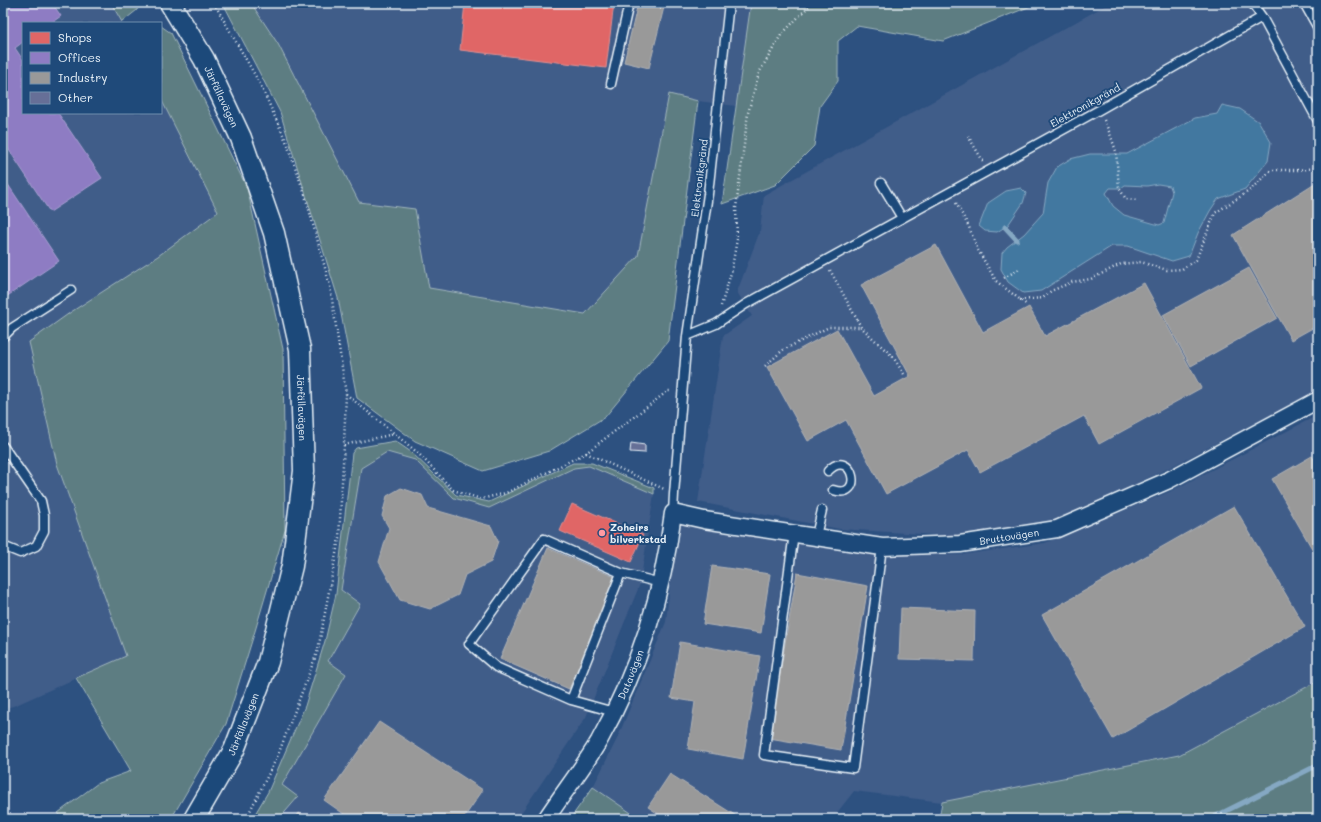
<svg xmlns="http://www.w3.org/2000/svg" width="1321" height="822" font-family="Mali,sans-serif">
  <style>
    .built { fill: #415d89 }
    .green { fill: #5d7d82; stroke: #a2b7bd }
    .water { fill: #4378a0; stroke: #85a8c3; fill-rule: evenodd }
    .shops { fill: #e06666; stroke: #e29092 }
    .offices { fill: #8e7cc3; stroke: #a99fd3 }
    .industry { fill: #999; stroke: #b1b3b6 }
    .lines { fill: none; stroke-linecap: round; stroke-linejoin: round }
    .stream { stroke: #85a8c3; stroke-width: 5 }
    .building { fill: #666f97; stroke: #e8f1f8 }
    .service-casing { stroke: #e8f1f8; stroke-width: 11 }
    .minor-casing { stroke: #e8f1f8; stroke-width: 19 }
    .tertiary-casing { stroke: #e8f1f8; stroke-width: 23 }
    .path { stroke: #e8f1f8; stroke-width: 2.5; stroke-dasharray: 1 3; stroke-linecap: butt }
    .service { stroke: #1f4a7a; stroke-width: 8 }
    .minor { stroke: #1f4a7a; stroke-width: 16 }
    .tertiary { stroke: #1f4a7a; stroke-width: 20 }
    .poi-dot { fill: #ff9aa2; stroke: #1f4a7a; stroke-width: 1.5 }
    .labels { text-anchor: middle; stroke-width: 4; stroke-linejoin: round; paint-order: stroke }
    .street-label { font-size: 10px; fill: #e8f1f8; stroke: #1f4a7a }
    .poi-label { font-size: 10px; font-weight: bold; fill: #e8f1f8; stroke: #1f4a7a; text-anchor: start }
  </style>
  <rect width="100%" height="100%" fill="#2d5180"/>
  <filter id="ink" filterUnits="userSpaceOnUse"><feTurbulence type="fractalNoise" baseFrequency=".025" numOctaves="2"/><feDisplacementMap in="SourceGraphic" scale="8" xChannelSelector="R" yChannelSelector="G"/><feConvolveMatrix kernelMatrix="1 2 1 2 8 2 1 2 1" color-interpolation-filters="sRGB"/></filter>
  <g filter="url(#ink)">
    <path class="built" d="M3,3H111L123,23H23V113H161V99L218,212L158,256L71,312L57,464L126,656L16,705L3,709Z
      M251,3H751L736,106L698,101L669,95L638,257L585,314L428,288L415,209L359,202L278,44Z
      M1110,3H1318V390L1165,470L1050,524L955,536L840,529L698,502L723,336L752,316L737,292L760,231L764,195Z
      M1318,415V681L1179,755L942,802L854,791L832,819H640L593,787L617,739L666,622L677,518L838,548L960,555L1045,543L1169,492Z
      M387,452L415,460L454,498L489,508L574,468L589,466L654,494L640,584L586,717L517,819H280L297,797L281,785L346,674L328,662L360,604L341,590L361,468Z"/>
    <path class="green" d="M111,3H139L137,10L122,22Z
      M223,3H251L278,44L359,202L415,209L429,288L585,314L638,256L669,94L698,101L668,341L605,417L549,451L483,471L415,441L357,398L338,298L280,112Z
      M751,3H1035L1031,6L943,41L857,26L838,41V81L820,106L814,146L775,185L722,204Z
      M161,26L171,33L247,188L283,349L285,530L255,631L226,724L171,819H63L58,813L98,783L131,771L76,678L126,656L57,464L29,342L71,312L158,256L218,212L161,99Z
      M395,441L411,452L456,495L489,502L573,463H592L654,488V494L589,466L574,468L489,508L454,498L415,460L387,452L361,468L341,590L360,604L328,661L346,674L282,785L298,797L279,819H252L268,792L305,706L325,641L336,594L352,453L356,448Z
      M1318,681V819H939L942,802L1179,755Z
      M593,787L640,819H570Z"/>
    <path class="water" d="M1222,105L1240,109L1259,122L1271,142L1268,161L1245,189L1218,199L1210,211L1198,233L1189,256L1172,261L1128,246H1112L1041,291L1023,293L1008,282L1001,269L1002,253L1007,247L1024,234L1043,213L1048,183L1057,167L1070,159L1090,154H1127L1195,118L1217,114ZM1158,184L1170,186L1172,192L1164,223L1159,225L1124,215L1113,206L1106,193L1110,188H1121L1125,185L1147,186Z
      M1021,188L1026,193L1023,203L1008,225L997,232L985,231L979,226L988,203L1006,191Z"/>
    <path class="shops" d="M465,3H614L606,68L460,50Z
      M572,504L643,535L631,562L560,531Z"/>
    <path class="offices" d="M3,3H52L61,16L51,23H23V42L15,48L23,60V113H58L102,178L50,212L3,141Z
      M3,177L59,261L3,299Z"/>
    <path class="industry" d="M638,3H665L649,68L624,62Z
      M1318,181V325L1291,340L1233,235Z
      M936,245L983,332L1029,307L1045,336L1144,283L1201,388L1099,444L1084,416L980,472L968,450L886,494L846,420L808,441L767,367L837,329L874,396L910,376L861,285Z
      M1249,268L1277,318L1191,366L1163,315Z
      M1312,456L1318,466V559L1272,479Z
      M401,488L422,495L428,508L491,526L498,541L491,562L465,575L458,595L430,609L400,600L379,562L389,528L382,516L387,496Z
      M1234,506L1305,627L1113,739L1042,615Z
      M548,548L617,578L569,689L500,659Z
      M712,566L770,574L761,633L703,624Z
      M797,573L868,586L841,750L769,738Z
      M901,608L975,611L974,661L899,659Z
      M680,642L760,656L743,759L688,749L695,702L671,698Z
      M379,722L483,790L463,819H351L324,800Z
      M670,774L741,819H666L648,807Z
      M299,813L308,819H295Z"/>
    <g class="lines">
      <path class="stream" d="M1005,227L1017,240
        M1210,819L1318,765"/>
    </g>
    <path class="building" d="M631,443L645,445V453L630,452Z"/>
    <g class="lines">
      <defs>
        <path id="service" d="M1304,3L1318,28
          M1262,17L1318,121
          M611,84L629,3
          M881,183L902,218
          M687,336L716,324L746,304L1099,110L1262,17L1252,3
          M3,337L12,328L71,290
          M3,446L41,501L44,515V531L36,546L20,553L3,546
          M828,471C852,446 866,501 833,490
          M673,513L674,494L687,336L708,194L729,3
          M794,533L764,755L853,768L882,547
          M816,536L822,510
          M571,700L621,573
          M614,712L571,700L496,667L469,644L544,539L621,573L661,583"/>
        <g id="minor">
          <path id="s1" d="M546,819C563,793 583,768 599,741C638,671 663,593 673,513L704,520L882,547L960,544L1057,529L1169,480L1318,400"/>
        </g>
        <g id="tertiary">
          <path id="s2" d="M170,3L204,59L241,138L274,233L300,349L304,471L292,566L268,662L234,750L194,819"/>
        </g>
      </defs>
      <use href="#service" class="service-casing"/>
      <use href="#minor" class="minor-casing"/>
      <use href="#tertiary" class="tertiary-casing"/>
      <path class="path" d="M214,3L260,84L286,141L305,195L330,286L346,394L344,445L339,538L318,650L278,755L246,819
        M1104,120L1110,134L1116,151L1119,188L1126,199L1138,200
        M968,136L983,161
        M956,203L969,227L978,250L996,281L1027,305
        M830,270L861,327L893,357L904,374
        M1004,278L1021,268
        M1020,300L1043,298L1051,291L1072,282L1091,279L1121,264L1141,262L1167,270L1182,269L1196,260L1215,213L1249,191L1271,170H1297L1318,168
        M721,306L731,273L737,239L736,208L748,113L759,73L781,35L812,3
        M765,366L783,350L829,327H861
        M346,394L418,453L453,490L481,499L506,493L586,453L668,391H671
        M344,445L394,434
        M586,453L664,489"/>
      <use href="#service" class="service"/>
      <use href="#minor" class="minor"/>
      <use href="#tertiary" class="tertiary"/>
    </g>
  </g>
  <circle class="poi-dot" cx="602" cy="533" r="4"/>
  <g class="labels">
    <g class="street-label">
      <text dy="4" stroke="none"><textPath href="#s2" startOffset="107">Järfällavägen</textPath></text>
      <text transform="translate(1085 105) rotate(-29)" y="4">Elektronikgränd</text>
      <text transform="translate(699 178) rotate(-83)" y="4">Elektronikgränd</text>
      <text dy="4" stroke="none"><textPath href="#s2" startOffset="431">Järfällavägen</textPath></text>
      <text dy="4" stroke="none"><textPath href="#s1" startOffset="675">Bruttovägen</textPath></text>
      <text dy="4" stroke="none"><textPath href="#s1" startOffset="168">Datavägen</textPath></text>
      <text transform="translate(243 724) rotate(-68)" y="4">Järfällavägen</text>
    </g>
    <g class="poi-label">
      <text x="610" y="531">Zoheirs<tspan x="610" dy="12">bilverkstad</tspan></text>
    </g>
  </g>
  <rect width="1321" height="822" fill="none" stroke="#1f4a7a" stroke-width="16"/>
  <rect x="8" y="8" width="1305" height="806" fill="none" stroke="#e8f1f8" stroke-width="1.5" filter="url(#ink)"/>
  <rect x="22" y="22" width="140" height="92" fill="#1f4a7a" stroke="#6f8dac"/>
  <rect x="30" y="32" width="20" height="12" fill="#e06666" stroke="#6f8dac"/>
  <text x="58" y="42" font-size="12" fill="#e8f1f8">Shops</text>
  <rect x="30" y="52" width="20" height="12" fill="#8e7cc3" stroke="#6f8dac"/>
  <text x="58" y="62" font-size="12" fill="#e8f1f8">Offices</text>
  <rect x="30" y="72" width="20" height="12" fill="#999999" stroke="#6f8dac"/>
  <text x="58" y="82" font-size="12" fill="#e8f1f8">Industry</text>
  <rect x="30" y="92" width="20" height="12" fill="#666f97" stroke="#6f8dac"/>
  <text x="58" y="102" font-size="12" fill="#e8f1f8">Other</text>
</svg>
